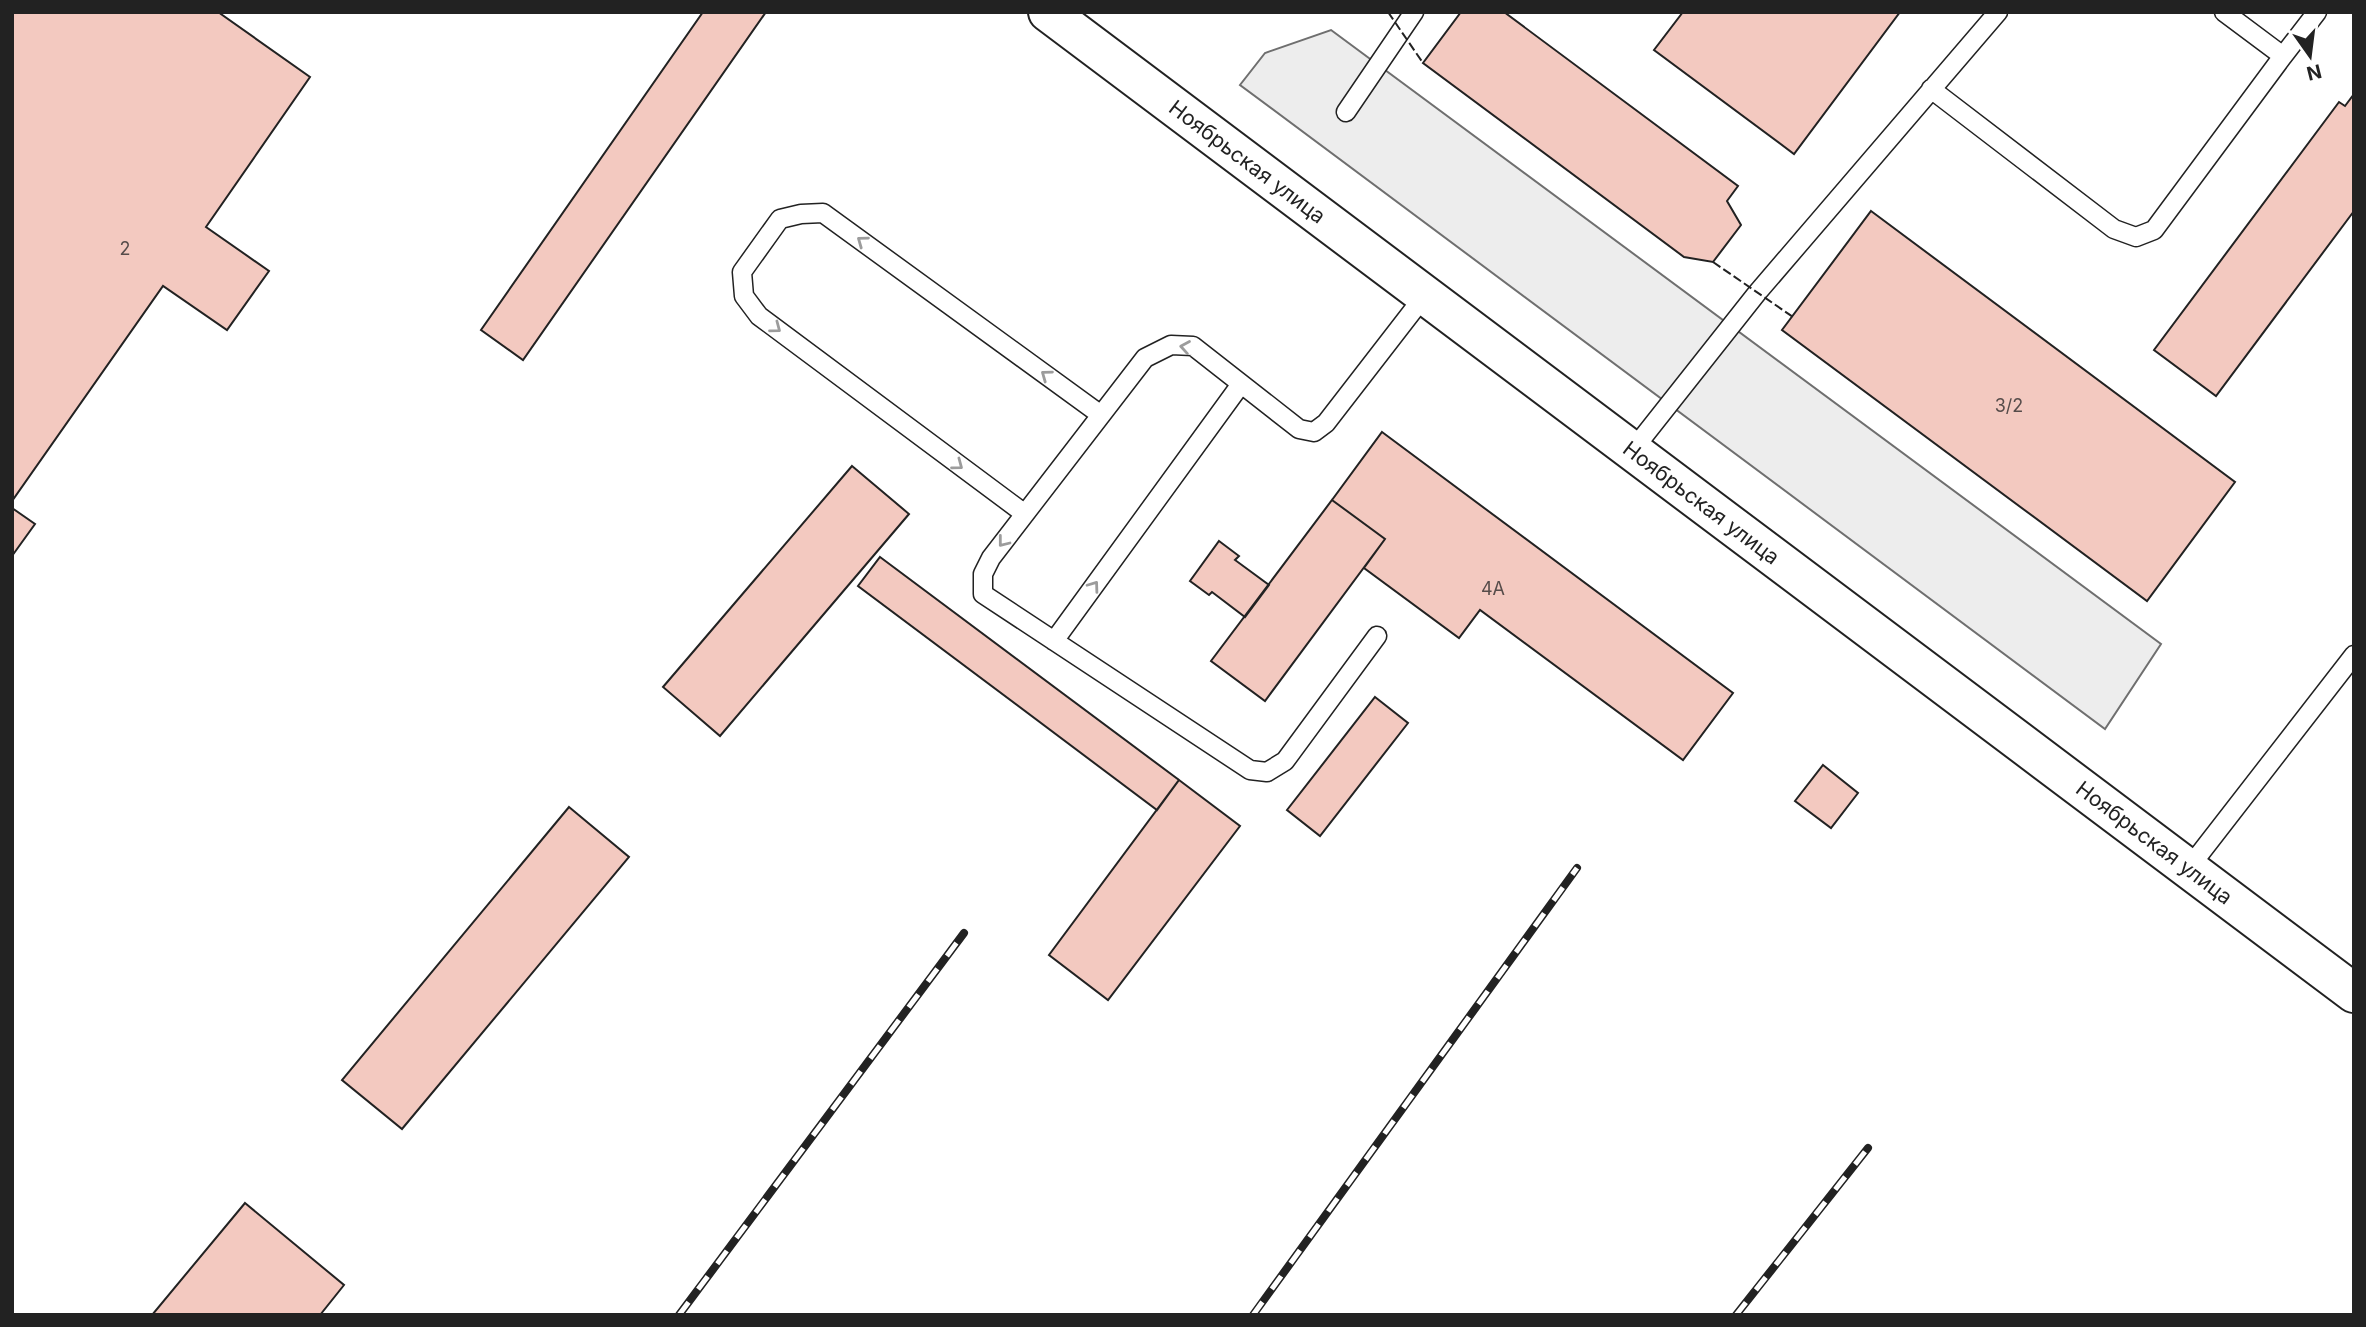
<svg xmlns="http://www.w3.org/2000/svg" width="2366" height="1327" font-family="Inter,sans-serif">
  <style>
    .parking { fill: #ededed; stroke: #6f6f6f; stroke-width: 2 }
    .building { fill: #f3c9c0; stroke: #222; stroke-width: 2 }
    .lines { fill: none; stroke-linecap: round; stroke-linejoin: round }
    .service-casing { stroke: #222; stroke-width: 21 }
    .secondary-casing { stroke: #222; stroke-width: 42 }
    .service { stroke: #fff; stroke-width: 18 }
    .secondary { stroke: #fff; stroke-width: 38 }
    .rail-casing { stroke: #222; stroke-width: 8 }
    .rail { stroke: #fff; stroke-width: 5; stroke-dasharray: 16; stroke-linecap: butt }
    .fence { stroke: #222; stroke-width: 2; stroke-dasharray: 9 3.5; stroke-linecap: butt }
    .oneway { stroke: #9c9c9c }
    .labels { text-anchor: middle; stroke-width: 5; stroke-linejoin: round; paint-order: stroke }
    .number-label { font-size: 18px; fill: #564c4a }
    .street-label { font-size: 21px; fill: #222; stroke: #fff }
  </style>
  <rect width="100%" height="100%" fill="#fff"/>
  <path class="parking" d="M1331,30L2161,644L2105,729L1240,85L1265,53Z"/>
  <path class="building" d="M12,12H218L310,77L206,227L269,271L227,330L163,286L12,501Z
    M703,12H766L523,360L481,330Z
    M1461,12H1504L1738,186L1727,201L1741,225L1713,262L1684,257L1423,63Z
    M1683,12H1900L1794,154L1654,50Z
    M2354,94V211L2216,396L2154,350L2339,102L2345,106Z
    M1871,211L2235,482L2147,601L1782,330Z
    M1382,432L1733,693L1683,760L1480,610L1459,638L1364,568L1385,539L1332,500Z
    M852,466L909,514L720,736L663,687Z
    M1332,500L1385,539L1265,701L1211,661Z
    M12,508L35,524L12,556Z
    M1219,541L1239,556L1235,560L1269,585L1245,617L1212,592L1209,595L1190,581Z
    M880,557L1179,780L1157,810L858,586Z
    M1375,697L1408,723L1320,836L1287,810Z
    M1823,765L1858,793L1831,828L1795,801Z
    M1179,780L1240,826L1108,1000L1049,955Z
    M569,807L629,857L402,1129L342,1080Z
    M245,1203L344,1285L320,1315H152Z"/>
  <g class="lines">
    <defs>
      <path id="service" d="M2224,12L2283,56L2317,12
        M1931,89L2114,229L2136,237L2154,230L2283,56
        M1346,112L1414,12
        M1632,451L1757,293L1998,12
        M1025,514L759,316L744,296L742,272L780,219L801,214L823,213L1101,415
        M1377,636L1285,761L1267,772L1250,770L983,594V574L991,558L1145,358L1171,345L1193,346L1299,429L1314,432L1326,423L1425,295
        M1054,641L1241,384
        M2188,869L2354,655"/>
      <path id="secondary" d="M1048,12L2354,993"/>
    </defs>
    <use href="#service" class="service-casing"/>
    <use href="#secondary" class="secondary-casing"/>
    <use href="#service" class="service"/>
    <use href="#secondary" class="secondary"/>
    <defs>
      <path id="rail" d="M679,1315L964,933
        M1253,1315L1577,868
        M1736,1315L1868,1148"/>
    </defs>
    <use href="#rail" class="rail-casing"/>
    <use href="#rail" class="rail"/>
    <path class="fence" d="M1388,12L1423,63
      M1713,262L1793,317"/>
  </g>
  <defs><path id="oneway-chevron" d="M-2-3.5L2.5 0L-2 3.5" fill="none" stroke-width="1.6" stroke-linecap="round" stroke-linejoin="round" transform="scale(1.75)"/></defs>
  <g class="oneway">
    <use href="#oneway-chevron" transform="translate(862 241) rotate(-144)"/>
    <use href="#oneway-chevron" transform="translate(776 328) rotate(37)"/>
    <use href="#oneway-chevron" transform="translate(1185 347) rotate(-170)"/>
    <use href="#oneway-chevron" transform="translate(1046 375) rotate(-144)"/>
    <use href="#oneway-chevron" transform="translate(958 465) rotate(37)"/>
    <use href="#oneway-chevron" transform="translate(1003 542) rotate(128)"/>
    <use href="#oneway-chevron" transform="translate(1094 586) rotate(-54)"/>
  </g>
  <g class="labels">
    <g class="number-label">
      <text x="125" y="255">2</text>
      <text x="2009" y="412">3/2</text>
      <text x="1493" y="595">4А</text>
    </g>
    <g class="street-label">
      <text transform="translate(1247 162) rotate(37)" y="7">Ноябрьская улица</text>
      <text transform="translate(1701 503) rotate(37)" y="7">Ноябрьская улица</text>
      <text transform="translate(2154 843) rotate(37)" y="7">Ноябрьская улица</text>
    </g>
  </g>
  <rect width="2366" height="1327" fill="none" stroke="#222222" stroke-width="28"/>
  <g transform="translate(2310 56) rotate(166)" stroke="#ffffff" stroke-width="5" paint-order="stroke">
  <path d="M0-5L12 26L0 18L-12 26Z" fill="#222222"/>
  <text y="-10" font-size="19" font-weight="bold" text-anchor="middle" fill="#222222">N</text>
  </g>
</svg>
